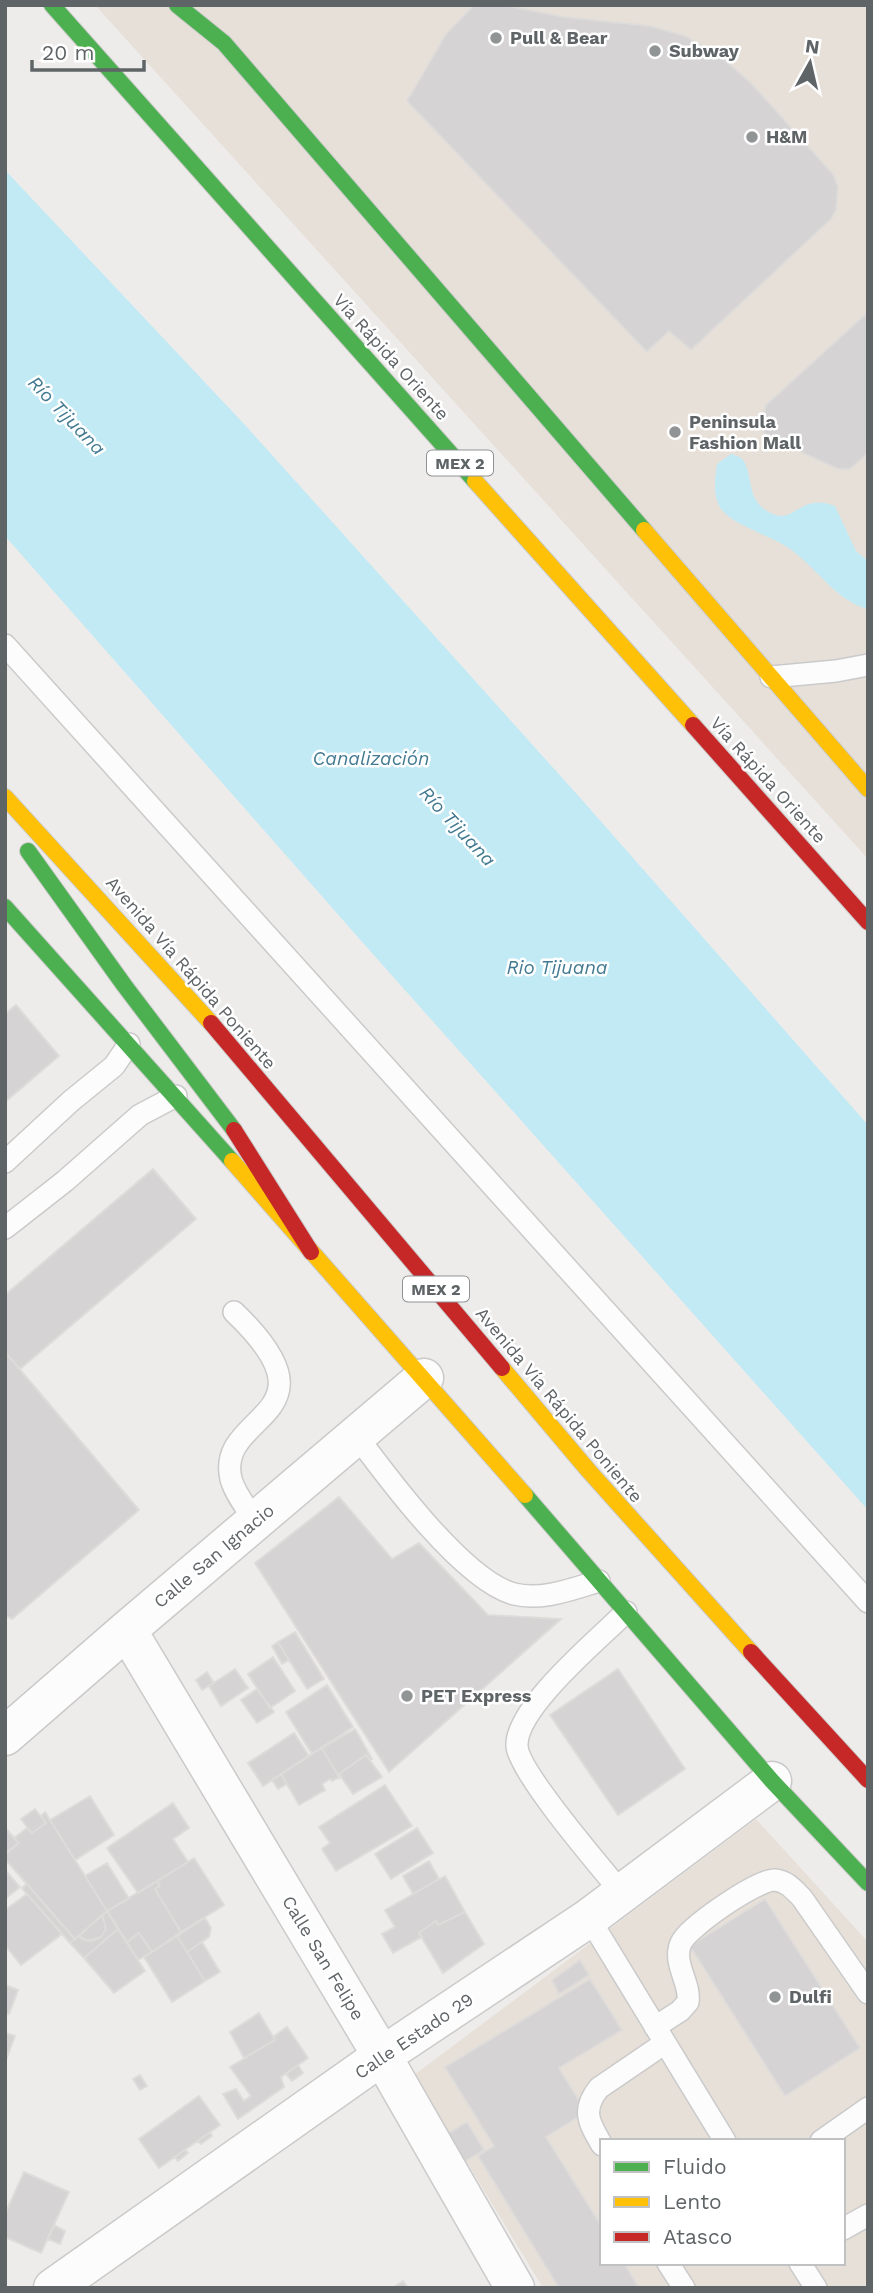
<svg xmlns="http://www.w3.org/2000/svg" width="873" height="2293" font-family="'Work Sans',sans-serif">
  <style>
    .commercial { fill: #e7e0d9; fill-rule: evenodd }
    .water { fill: #c2eaf4 }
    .building { fill: #d5d3d3; stroke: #dedcda; stroke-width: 2 }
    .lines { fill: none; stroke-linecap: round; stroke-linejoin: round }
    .lane-casing { stroke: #cbcaca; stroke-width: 24 }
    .street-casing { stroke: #cbcaca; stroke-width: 41 }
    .fast-casing { stroke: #cacaca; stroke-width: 18 }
    .slow-casing { stroke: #cacaca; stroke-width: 18 }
    .jam-casing { stroke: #cacaca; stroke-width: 18 }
    .lane { stroke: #fcfcfc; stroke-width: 21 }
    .street { stroke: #fcfcfc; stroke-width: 38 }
    .fast { stroke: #4caf50; stroke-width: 16 }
    .slow { stroke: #ffc107; stroke-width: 16 }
    .jam { stroke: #c62828; stroke-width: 16 }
    .poi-dot { fill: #919495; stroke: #fff; stroke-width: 2.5 }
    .labels { text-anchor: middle; stroke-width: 5; stroke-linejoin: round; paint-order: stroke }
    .shield { fill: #fff; stroke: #8f9295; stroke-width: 2 }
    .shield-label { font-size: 16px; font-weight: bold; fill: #5f6467 }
    .poi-label { font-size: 18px; font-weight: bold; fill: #5f6467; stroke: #fff; text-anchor: start }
    .street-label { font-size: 18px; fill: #5f6467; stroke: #fff }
    .water-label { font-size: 19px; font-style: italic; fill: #427a91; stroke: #fff }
  </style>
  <rect width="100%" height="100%" fill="#eeecea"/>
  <path class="commercial" d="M95,5H868V859Z
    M756,1819L868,1942V2288H543L414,2075ZM602,2141H843V2263H602Z"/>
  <path class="water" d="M5,170L246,426L583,801L868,1125V1510L363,943L5,536Z
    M731,454C734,455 738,456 741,458C755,471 743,502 773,514C794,524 801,492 835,506L856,551L868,561V609C835,601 815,565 787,547C772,537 732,524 722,510C712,497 715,479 717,464Z"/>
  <path class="building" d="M474,5H504L564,17L650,26L685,36L721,57L750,82L833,174L838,187L836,210L831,219L691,350L669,331L647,352L407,101L446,34Z
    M868,312V453L850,469H838L768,437L761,428L766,405Z
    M16,1005L59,1056L5,1102V1014Z
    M153,1169L196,1219L20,1369L5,1352V1295Z
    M5,1352L139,1510L12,1619L5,1615Z
    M339,1497L392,1559L419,1543L488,1615L561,1619L389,1772L255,1563Z
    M295,1632L324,1679L307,1689L278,1642Z
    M278,1642L289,1660L282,1664L272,1646Z
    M273,1657L295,1691L270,1708L248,1674Z
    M235,1669L248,1688L221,1706L209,1686Z
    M618,1669L685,1769L618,1815L550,1715Z
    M207,1672L214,1683L202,1690L196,1680Z
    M327,1685L353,1727L312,1754L286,1712Z
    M257,1689L274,1712L257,1723L241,1700Z
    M355,1729L372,1759L370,1760L366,1755L339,1774V1777L322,1748Z
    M294,1733L309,1756L263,1786L248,1763Z
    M325,1745L322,1748L339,1777L332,1781L330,1779L322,1784L325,1790L299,1805L281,1774Z
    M366,1755L382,1777L353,1794L339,1774Z
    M281,1774L287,1784L278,1789L272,1780Z
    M385,1785L412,1826L336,1871L322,1849L330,1843L319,1827Z
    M90,1796L114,1835L75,1860L50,1820Z
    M173,1803L189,1828L173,1839L188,1862L138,1893L107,1848Z
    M35,1809L46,1823L32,1833L21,1819Z
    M45,1812L107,1911L75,1939L5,1859V1853L19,1843L14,1838L27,1828L32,1833L46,1823L41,1816Z
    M417,1828L433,1853L391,1879L375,1854Z
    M7,1830L19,1843L6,1854L5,1832Z
    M194,1858L224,1905L181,1932L155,1889L160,1886L157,1881Z
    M429,1861L439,1879L413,1894L403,1876Z
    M107,1863L129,1899L107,1911L85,1876Z
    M5,1870L20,1887L5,1899Z
    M445,1876L465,1912L438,1925L436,1921L419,1933L422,1937L393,1953L382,1934L395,1927L385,1910Z
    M157,1881L160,1886L155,1889L181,1932L152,1952L139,1933L127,1942L107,1911Z
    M27,1884L58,1920L75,1939L70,1943L26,1893L22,1888Z
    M27,1894L62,1934L21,1965L5,1945V1910Z
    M765,1899L860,2048L785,2096L690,1946Z
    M107,1911L118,1929L84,1958L70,1943L79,1936L87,1941L101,1937L106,1929L102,1915Z
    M465,1912L484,1944L443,1973L419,1933L436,1921L438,1925Z
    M102,1915L106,1929L101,1937L92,1941L82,1939L79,1936Z
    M205,1918L211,1928L209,1937L187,1952L177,1936Z
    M118,1929L145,1971L114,1993L84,1958Z
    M139,1933L152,1952L138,1960L127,1942Z
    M177,1936L205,1981L172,2002L144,1957Z
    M202,1942L220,1972L205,1981L187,1952Z
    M580,1960L589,1975L559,1994L552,1980Z
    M590,1979L622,2030L559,2068L586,2112L546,2137L602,2227V2263H624L639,2288H559L478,2156L494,2146L445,2067Z
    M5,1985L18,1990L9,2014L5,2013Z
    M259,2013L275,2040L244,2058L230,2032Z
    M287,2027L308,2058L281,2077L284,2087L238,2119L223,2094L236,2089L244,2101L251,2096L230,2067L275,2040L273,2037Z
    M5,2033L15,2036L6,2060H5Z
    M298,2065L303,2073L292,2081L286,2074Z
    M140,2075L147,2086L140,2090L133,2079Z
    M199,2096L220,2125L159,2168L139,2139Z
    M467,2122L484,2150L464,2162L447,2134Z
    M210,2132L212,2136L201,2144L198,2141Z
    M185,2150L188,2153L178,2161L175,2157Z
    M24,2172L69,2192L41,2253L5,2237V2214Z
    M54,2225L65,2231L60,2244L48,2239Z
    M403,2281L408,2288H393Z"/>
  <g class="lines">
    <defs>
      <path id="lane" d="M5,645L868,1602
        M771,677L836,671L868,665
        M5,1162L71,1101L114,1066L129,1044
        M5,1228L65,1181L140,1115L176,1096
        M234,1312C345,1418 215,1412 231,1479C235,1494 247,1508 255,1521
        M356,1435C387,1477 464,1581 514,1594C542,1601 572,1589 599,1581
        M622,1893C602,1869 518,1771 517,1746C515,1708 599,1639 626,1612
        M589,1918L725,2141
        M655,2027L680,2011L688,2002C691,1983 672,1963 681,1943C688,1927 758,1879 775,1880C787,1881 794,1890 802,1898L868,1993
        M821,2141L868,2108
        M602,2145C589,2123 581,2110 599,2088L665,2043
        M843,2229L868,2215
        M668,2263L684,2288
        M800,2263L816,2288"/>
      <path id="street" d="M127,1630L382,2056L515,2288
        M5,1736L127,1630L424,1378
        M53,2288L382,2056L589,1918L772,1781"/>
      <path id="fast" d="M52,5L475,481
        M177,5L224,43L644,530
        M28,851L124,985L234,1130
        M5,907L232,1161
        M525,1495L772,1781L868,1883"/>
      <path id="slow" d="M475,481L693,725
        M644,530L868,789
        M5,797L211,1023
        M232,1161L525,1495
        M502,1368L588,1470L751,1652"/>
      <path id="jam" d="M693,725L868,922
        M211,1023L502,1368
        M234,1130L311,1252
        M751,1652L868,1780"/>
    </defs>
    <use href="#lane" class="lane-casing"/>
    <use href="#street" class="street-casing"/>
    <use href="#fast" class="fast-casing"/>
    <use href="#slow" class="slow-casing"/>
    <use href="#jam" class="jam-casing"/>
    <use href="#lane" class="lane"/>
    <use href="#street" class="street"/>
    <use href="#fast" class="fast"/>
    <use href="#slow" class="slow"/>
    <use href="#jam" class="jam"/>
  </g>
  <g class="poi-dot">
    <circle cx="496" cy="38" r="7"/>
    <circle cx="655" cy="51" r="7"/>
    <circle cx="752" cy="137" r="7"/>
    <circle cx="675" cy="432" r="7"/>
    <circle cx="407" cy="1696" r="7"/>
    <circle cx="775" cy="1997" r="7"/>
  </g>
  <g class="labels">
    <g class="shield">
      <rect x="427" y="450.5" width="66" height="25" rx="5"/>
      <rect x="403" y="1276.5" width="66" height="25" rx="5"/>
    </g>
    <g class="shield-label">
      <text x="460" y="469">MEX 2</text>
      <text x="436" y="1295">MEX 2</text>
    </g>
    <g class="poi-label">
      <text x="510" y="44">Pull &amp; Bear</text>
      <text x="669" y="57">Subway</text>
      <text x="766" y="143">H&amp;M</text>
      <text x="689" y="428">Peninsula<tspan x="689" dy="21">Fashion Mall</tspan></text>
      <text x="421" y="1702">PET Express</text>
      <text x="789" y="2003">Dulfi</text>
    </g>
    <g class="street-label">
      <text transform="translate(391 357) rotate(48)" y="6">Vía Rápida Oriente</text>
      <text transform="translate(768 780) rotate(48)" y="6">Vía Rápida Oriente</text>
      <text transform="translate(191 973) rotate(49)" y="6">Avenida Vía Rápida Poniente</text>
      <text transform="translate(559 1405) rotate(50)" y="6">Avenida Vía Rápida Poniente</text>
      <text transform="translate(214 1556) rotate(-40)" y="6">Calle San Ignacio</text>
      <text transform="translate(323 1958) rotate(59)" y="6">Calle San Felipe</text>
      <text transform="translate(414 2036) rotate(-34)" y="6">Calle Estado 29</text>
    </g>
    <g class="water-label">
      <text transform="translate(67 415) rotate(46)" y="7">Río Tijuana</text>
      <text x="371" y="765">Canalización</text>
      <text transform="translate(458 826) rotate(47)" y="7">Río Tijuana</text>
      <text x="557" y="974">Rio Tijuana</text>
    </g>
  </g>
  <rect width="873" height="2293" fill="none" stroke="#5f6467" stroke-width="14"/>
  <rect x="600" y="2139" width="245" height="126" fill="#ffffff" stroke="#bfc1c2" stroke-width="2"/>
  <rect x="614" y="2162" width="35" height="10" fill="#4caf50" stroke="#bfc1c2" stroke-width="2"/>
  <text x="663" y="2174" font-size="21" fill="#5f6467">Fluido</text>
  <rect x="614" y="2197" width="35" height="10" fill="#ffc107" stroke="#bfc1c2" stroke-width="2"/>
  <text x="663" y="2209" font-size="21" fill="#5f6467">Lento</text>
  <rect x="614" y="2232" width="35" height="10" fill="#c62828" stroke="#bfc1c2" stroke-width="2"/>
  <text x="663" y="2244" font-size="21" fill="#5f6467">Atasco</text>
  <g transform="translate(810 63) rotate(8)" stroke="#ffffff" stroke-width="5" paint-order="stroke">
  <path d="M0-5L12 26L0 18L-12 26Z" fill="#5f6467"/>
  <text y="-10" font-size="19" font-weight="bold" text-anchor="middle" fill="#5f6467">N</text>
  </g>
  <path d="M32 60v10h112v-10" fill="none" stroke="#5f6467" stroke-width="3.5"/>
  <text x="42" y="60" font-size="21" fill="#5f6467" stroke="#ffffff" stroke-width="5" paint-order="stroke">20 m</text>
</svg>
